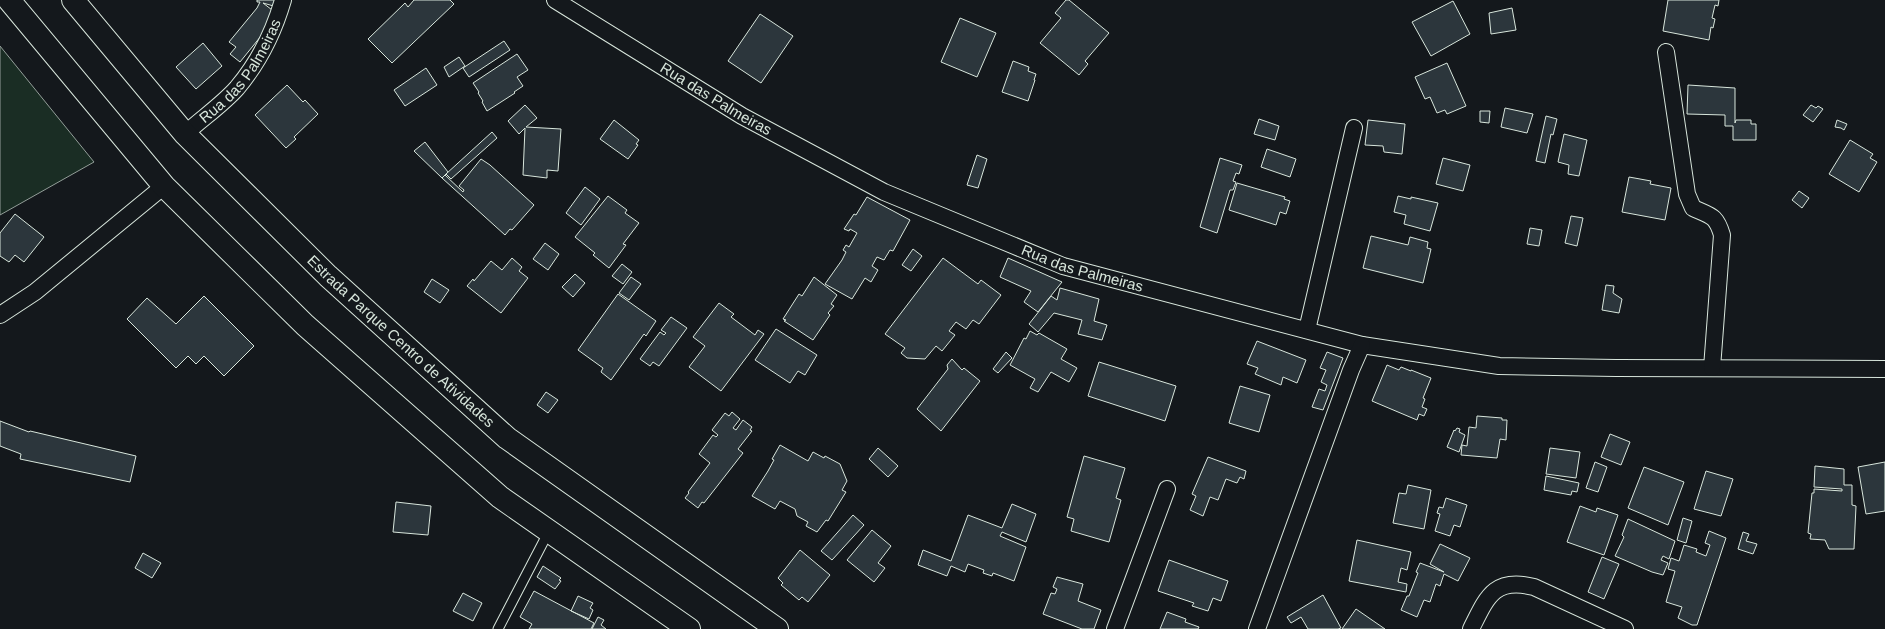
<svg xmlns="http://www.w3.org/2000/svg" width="1885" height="629" font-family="Helvetica,sans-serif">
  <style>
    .green { fill: #1a2d24; stroke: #939e99 }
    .building { fill: #2c363c; stroke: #d8e6dc }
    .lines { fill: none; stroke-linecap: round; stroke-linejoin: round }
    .service-casing { stroke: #d8e6dc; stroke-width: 11 }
    .minor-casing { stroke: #d8e6dc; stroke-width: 18 }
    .secondary-casing { stroke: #d8e6dc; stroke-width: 24 }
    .service { stroke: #14181c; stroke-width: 9 }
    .minor { stroke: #14181c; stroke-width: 16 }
    .secondary { stroke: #14181c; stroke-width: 22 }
    .labels { text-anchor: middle; stroke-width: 4; stroke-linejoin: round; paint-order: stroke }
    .street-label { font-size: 15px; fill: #d8e6dc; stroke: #14181c }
  </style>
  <rect width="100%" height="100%" fill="#14181c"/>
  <path class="green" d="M0,46L94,162L0,215Z"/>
  <path class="building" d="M257,0H279L277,7L263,3L276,13L274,20L240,62L230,54L236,47L229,42L257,8L260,2H257Z
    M414,0H450L454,4L392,63L368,39L405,3L408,7Z
    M1066,0H1069L1109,33L1085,61L1088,64L1079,75L1040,43L1061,18L1055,13Z
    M1668,0H1719L1718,6L1715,5L1712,18L1715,19L1713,28L1711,27L1709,40L1663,31Z
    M1453,1L1470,34L1431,56L1412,22Z
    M1512,8L1516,30L1491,34L1489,13Z
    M760,14L793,36L761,83L728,61Z
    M960,18L996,33L977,77L941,62Z
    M504,41L510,50L469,77L463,68Z
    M203,43L222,66L196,89L176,67Z
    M517,54L528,70L517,77L523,86L514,92L515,93L487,111L482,102L483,101L478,93L479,92L473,83Z
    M459,57L465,66L449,77L444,67Z
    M1013,61L1029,67L1028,71L1036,74L1034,80H1035L1028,101L1002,92Z
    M1447,63L1466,106L1447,114L1445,110L1437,113L1430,97L1425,99L1415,77Z
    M426,68L437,85L405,106L394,90Z
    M287,85L303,102L305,100L318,114L294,137L296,139L286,148L255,115Z
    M1688,85L1735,88V123L1736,120H1751V124H1756V140H1733V126H1725V115L1687,114Z
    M525,105L537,118L526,127L561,129L558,171L547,170V178L523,175L525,128L519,134L508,121Z
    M1811,105L1816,108L1818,106L1823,109L1813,122L1803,115Z
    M1505,108L1533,114L1527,133L1501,127Z
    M1480,111H1490L1489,123L1480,122Z
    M1546,116L1557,119L1553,135L1551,134L1545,163L1536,161Z
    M1259,119L1279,126L1275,140L1254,134Z
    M614,120L639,140L636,144L638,145L628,159L600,139Z
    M1368,120L1405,124L1402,154L1384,152L1383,146L1365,145Z
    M1837,120L1847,124L1844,130L1841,128L1835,127Z
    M492,132L497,138L451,179L446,174Z
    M1564,134L1587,140L1579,176L1568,174L1569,165L1558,162Z
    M1850,140L1873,154L1870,158L1877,162L1859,192L1829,174Z
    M425,142L448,172L442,178L414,151Z
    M1267,149L1296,159L1290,177L1261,167Z
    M977,155L987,159L978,188L967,185Z
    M1220,158L1242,165L1239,174L1236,173L1233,181L1236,182L1233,190H1230L1217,233L1200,227Z
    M1443,158L1470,165L1463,191L1436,184Z
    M481,159L490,165L534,205L512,230L510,229L505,235L442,178L445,175L463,192L464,190L459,186Z
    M1629,177L1651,181L1650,184L1671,188L1665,220L1622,212Z
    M1237,183L1285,197L1284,199L1290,201L1286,214L1280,212L1276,225L1229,210Z
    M585,187L600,199L581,225L566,213Z
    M1799,191L1809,198L1802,208L1792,200Z
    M608,196L627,210L625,213L639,223L623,244L626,245L609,268L593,255L595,253L575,237Z
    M1398,196L1411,199V197L1438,203L1430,231L1404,224L1406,215L1394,212Z
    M867,197L910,220L893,251L890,250L884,260L877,257L872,266L878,270L871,282L865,278L852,299L825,284L842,260L846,252L843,250L846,245L849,247L857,233L850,229L849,231L844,229L854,214L856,215Z
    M15,214L44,237L24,262L15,255L9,262L0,256V233Z
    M1571,216L1583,218L1577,246L1565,243Z
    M1530,228L1542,230L1539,246L1527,244Z
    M1371,236L1408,245L1410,237L1428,242L1427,248L1431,249L1423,283L1363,268Z
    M545,243L559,254L548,270L533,259Z
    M913,249L922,256L911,271L902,265Z
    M512,258L522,267L519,271L528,278L501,313L467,286L473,279L474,281L491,261L502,270Z
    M943,258L978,284L981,280L1001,295L979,324L973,320L966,329L956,322L949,331L955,335L942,351L936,346L925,359L907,358L901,353L905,348L885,334Z
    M1008,258L1062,282L1038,312L1024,302L1031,291L1000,277Z
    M622,264L632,272L623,284L612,276Z
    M575,274L585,283L573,297L562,287Z
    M631,277L641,284L629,300L619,293Z
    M814,277L837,295L831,304L834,306L828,313L830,315L813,340L784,321L786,320L783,319L799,294L802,296Z
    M432,279L449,290L440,303L424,292Z
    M1606,285L1614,286L1613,293L1622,299L1619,313L1602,310Z
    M1060,288L1099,299L1094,321L1107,325L1102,340L1078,334L1082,320L1054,313L1038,332L1029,324L1051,296L1057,300Z
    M618,294L656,321L646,336L644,334L611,380L601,372L603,368L578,350Z
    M204,296L254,346L224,376L204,356L196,364L188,356L176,368L127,319L147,298L176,324Z
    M719,303L734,314L731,317L755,335L758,330L764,334L721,391L689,367L705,346L693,337Z
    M671,317L687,328L659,366L653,362L650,366L640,359L660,332L664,335L666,333L661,330Z
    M776,329L817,355L805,375L798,371L790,383L755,360Z
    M1030,331L1037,335L1039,333L1067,349L1061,359L1077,368L1069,382L1051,372L1038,392L1030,388L1035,379L1010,365L1024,338L1026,339Z
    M1257,341L1306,360L1297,383L1283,377L1281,385L1255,374L1258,368L1247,364Z
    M1006,352L1012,358L998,373L993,369Z
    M1327,352L1343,358L1323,410L1312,407L1319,389L1325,391L1327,385L1321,382L1326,370L1320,368Z
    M952,359L962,370L964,368L980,381L941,431L917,409L948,369L947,365Z
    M1099,362L1176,386L1165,421L1088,396Z
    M1387,365L1399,370L1401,367L1411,371V370L1431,378L1423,398L1425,399L1422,407L1427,409L1424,416L1419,414L1417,420L1372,401Z
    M1240,386L1270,395L1259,432L1229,423Z
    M546,392L558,400L548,413L537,405Z
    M732,412L740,419L733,428L736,430L743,420L752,427L750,430L752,431L738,449L743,453L704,503L702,502L698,508L685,498L689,493L688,492L710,463L699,454L713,435L716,437L718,435L712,430L725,413L729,416Z
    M1477,416L1502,418V420H1507L1506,440L1500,439L1497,458L1461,455L1462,445L1467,446L1469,427L1476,428Z
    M0,421L29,432L30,431L136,456L130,482L20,459L21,454L0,446Z
    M1457,428L1460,429L1459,432L1465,435L1459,452L1447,447L1454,430L1455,431Z
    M1610,434L1630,442L1621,465L1601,457Z
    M780,445L808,461L813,452L824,458L825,456L840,464L847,481L842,490L846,492L828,521L826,520L817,532L806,526L808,522L797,516L795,509L780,501L775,509L752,496L768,471L774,460L772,459Z
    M878,448L898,466L888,477L869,459Z
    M1550,448L1580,452L1576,478L1546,474Z
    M1084,456L1125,468L1116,498L1121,500L1109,542L1071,531L1074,519L1067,517Z
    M1208,457L1246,471L1244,479L1240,477L1237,483L1226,479L1218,500L1210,497L1203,516L1190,510L1196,496L1192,494Z
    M1595,462L1607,467L1598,492L1586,488Z
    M1885,462V511L1866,514L1858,467Z
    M1815,466L1844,469V485H1852V505L1856,506L1854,549H1829L1825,540L1810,539L1811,534L1808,533L1812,493H1814V489L1842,491V489L1814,487Z
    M1644,467L1684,482L1668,525L1628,508Z
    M1706,471L1733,479L1721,516L1694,509Z
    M1546,476L1579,483L1577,492L1572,491L1571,495L1544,490Z
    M1408,485L1431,490L1424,529L1393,523L1399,493L1406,494Z
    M1446,498L1467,505L1460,527L1454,525L1450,536L1435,531L1440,514L1437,513L1439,507L1443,508Z
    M396,502L431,506L428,535L393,532Z
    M1012,504L1036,514L1026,542L1002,532L1000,536L1026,547L1014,581L993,573L992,576L983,573L984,570L968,564L965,572L951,566L947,576L918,565L923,550L951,561L968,515L1002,528Z
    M1580,506L1596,512L1597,508L1618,515L1604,555L1567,542Z
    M853,515L864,525L832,560L821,551Z
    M1683,518L1692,521L1686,543L1677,540Z
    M1628,519L1675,541L1669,559L1663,556L1661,560L1668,563L1663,575L1652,572L1615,556L1624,537L1622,535Z
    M872,530L891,546L878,563L885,568L874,582L847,560Z
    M1709,531L1726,538L1697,625H1692L1678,618L1682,607L1666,602L1675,571L1668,569L1671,558L1679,561L1684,545L1697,549L1696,552L1706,556L1710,545L1705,543Z
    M1743,532L1749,534L1746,541L1757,544L1753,554L1738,549Z
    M1357,540L1411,552L1407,570L1401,568L1398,582L1407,584L1406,592L1349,581Z
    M1440,544L1470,558L1459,579L1458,581L1444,574L1440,586L1436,584L1430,602L1424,600L1417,617L1401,610L1407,596H1409L1418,573L1416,572L1420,563L1444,572L1430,564Z
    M800,550L830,575L808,602L802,597L799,600L781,585L783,583L778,578Z
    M143,553L161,563L152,578L135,568Z
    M1602,557L1619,564L1604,599L1588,592Z
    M1169,560L1228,581L1221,601L1213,598L1208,611L1192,606L1194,603L1158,591Z
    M543,566L561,578L559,580L561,581L555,589L537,577Z
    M1057,577L1083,584L1078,601L1101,610L1094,629H1082L1043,614L1051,593L1055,594L1057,589L1053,587Z
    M534,591L594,623L591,629H529L532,624L520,617Z
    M463,593L482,603L473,621L453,611Z
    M1323,595L1341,628L1338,629H1308L1301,617L1291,623L1287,617Z
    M578,596L593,603L590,608L593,610L589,619L571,611Z
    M1356,609L1385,629H1342Z
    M1167,612L1186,619L1185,622L1199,627L1198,629H1160Z
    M598,617L604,620L601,625L606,629H592Z"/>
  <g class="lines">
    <defs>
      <path id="service" d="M498,629L549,531"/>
      <g id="minor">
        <path id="s1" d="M555,0L742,116L884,192L1063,266L1362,345L1499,366L1616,368L1885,369"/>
        <path d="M1666,52L1687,194L1693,208C1711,216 1716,215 1722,235L1712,368"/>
        <path id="s2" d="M185,134C201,119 222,105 237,88C258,63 274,31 283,0"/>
        <path d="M0,315L35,292L164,186"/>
        <path d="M1307,330L1354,128"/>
        <path d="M1115,629L1167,489"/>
        <path d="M1257,629L1351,370L1362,345"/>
        <path d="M1471,629C1487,597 1494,577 1534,587L1625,629"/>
      </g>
      <g id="secondary">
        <path d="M9,0L164,186L305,325L500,497L689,629"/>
        <path id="s3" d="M73,0L185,134L328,276L507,438L777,629"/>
      </g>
    </defs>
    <use href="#service" class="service-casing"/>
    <use href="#minor" class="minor-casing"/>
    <use href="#secondary" class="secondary-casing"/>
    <use href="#service" class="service"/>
    <use href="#minor" class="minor"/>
    <use href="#secondary" class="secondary"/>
  </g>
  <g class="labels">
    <g class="street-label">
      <text dy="5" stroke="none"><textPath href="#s2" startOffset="85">Rua das Palmeiras</textPath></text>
      <text dy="5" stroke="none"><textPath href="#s1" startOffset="189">Rua das Palmeiras</textPath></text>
      <text dy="5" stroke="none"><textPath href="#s1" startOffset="594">Rua das Palmeiras</textPath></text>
      <text dy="5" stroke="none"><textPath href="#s3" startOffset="474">Estrada Parque Centro de Atividades</textPath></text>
    </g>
  </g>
</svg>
